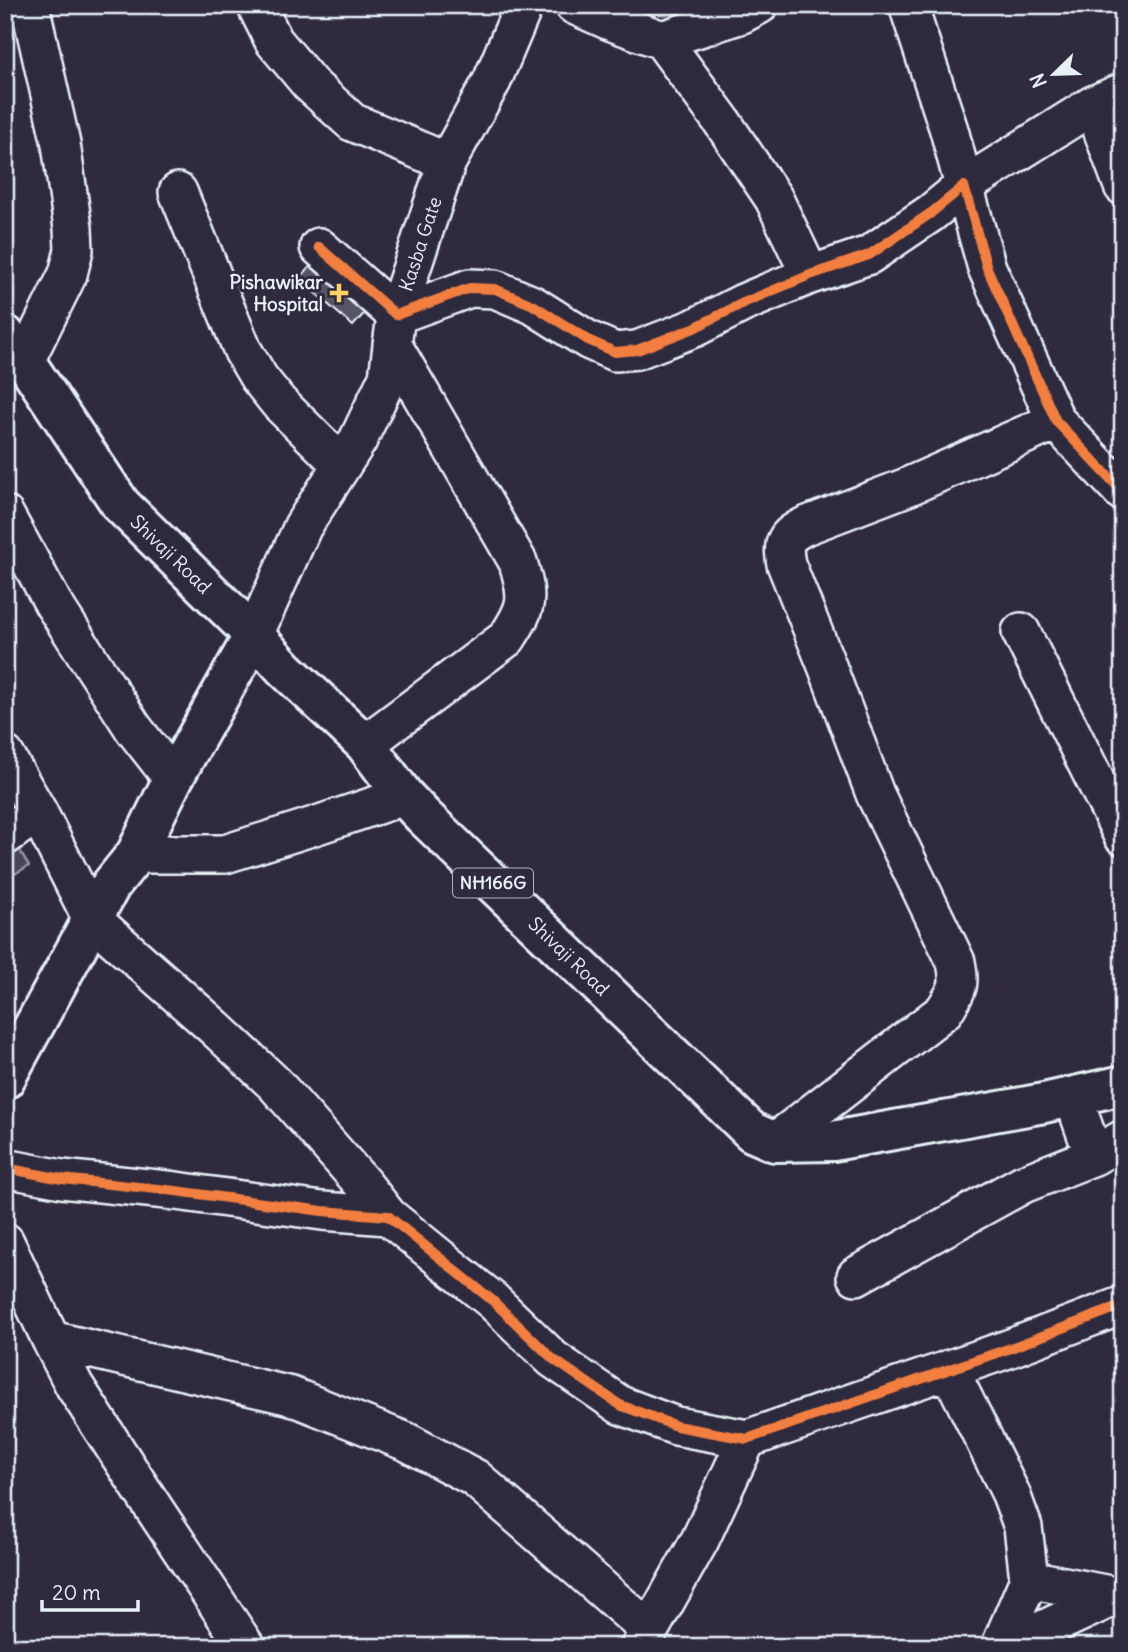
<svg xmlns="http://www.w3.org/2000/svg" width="1128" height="1652" font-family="Delius,sans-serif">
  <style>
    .green { fill: #464455; stroke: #979aa6; stroke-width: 2 }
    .building { fill: #575565; stroke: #e8f1f8; stroke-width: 2 }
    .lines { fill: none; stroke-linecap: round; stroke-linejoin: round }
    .street-casing { stroke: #e8f1f8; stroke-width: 42 }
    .secondary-casing { stroke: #e8f1f8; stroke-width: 44 }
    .highway-casing { stroke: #e8f1f8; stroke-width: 44 }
    .street { stroke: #2f2a3d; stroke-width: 37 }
    .secondary { stroke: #2f2a3d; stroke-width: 38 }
    .highway { stroke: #2f2a3d; stroke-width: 38 }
    .cycleway-casing { stroke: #2f2a3d; stroke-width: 15 }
    .cycleway { stroke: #f27e40; stroke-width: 10 }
    .poi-dot { fill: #ffd166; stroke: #2f2a3d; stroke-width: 2.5 }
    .labels { text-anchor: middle; stroke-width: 6; stroke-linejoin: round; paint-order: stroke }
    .shield { fill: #2f2a3d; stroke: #b0b5c0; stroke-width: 2 }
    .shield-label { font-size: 18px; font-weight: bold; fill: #e8f1f8 }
    .street-label { font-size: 19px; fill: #e8f1f8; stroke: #2f2a3d }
    .poi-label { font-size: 19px; font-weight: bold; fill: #e8f1f8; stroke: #2f2a3d; text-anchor: end }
  </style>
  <rect width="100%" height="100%" fill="#2f2a3d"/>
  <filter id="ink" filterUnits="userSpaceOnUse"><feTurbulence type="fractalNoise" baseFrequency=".0143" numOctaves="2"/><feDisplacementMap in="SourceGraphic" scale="14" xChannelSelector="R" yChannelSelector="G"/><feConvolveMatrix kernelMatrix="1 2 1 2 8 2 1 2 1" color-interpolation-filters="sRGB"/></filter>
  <g filter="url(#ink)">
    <path class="green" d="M5,827L29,866L5,879Z"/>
    <path class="building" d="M321,254L375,301L353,326L299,279Z"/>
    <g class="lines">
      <defs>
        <path id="street" d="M256,5L274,41L310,84L352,122L447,162
          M574,5L610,21L662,40L721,120L774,199L810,275
          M908,5L949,130L964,186L1093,105L1123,92
          M662,40L742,14L759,5
          M1093,105L1123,186
          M178,192L243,351L259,378L279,403L342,465
          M319,247L396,315L470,288L495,289L533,305L588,340L615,352L637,350L694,328L743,303L810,275L869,255L931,213L964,186L987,268L1056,421L1123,492
          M25,361L68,274L74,250L73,228L61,144L30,5
          M5,515L53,603L134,729L173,779
          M1021,632L1123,836
          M254,635L303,526L358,440L388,377L396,315L447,162L492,81L524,5
          M365,744L507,638C528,606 529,599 518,562L392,344
          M5,755L38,812L92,919L214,1027L275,1084L363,1184L388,1216
          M5,836L38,812
          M136,854H225L311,827L404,796
          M1073,1097L1094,1156
          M775,1142L944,1011C957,990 961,987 956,962L875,794L827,666L786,564C782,542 785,536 805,526L907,487L1056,421
          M5,1168L62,1179L176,1191L322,1211L388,1216L493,1301L553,1359L620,1405L676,1426L747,1439L1008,1349L1123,1305
          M5,1242L51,1340L74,1385L153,1507L246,1647
          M856,1276L1023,1184L1094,1156L1123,1139
          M51,1340L291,1396L407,1442L475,1478L649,1630
          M949,1369L1011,1494L1023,1527L1029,1579L1000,1647
          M1029,1579L1120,1597
          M640,1647L700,1540L747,1439
          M1006,1647L1113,1597"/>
        <path id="secondary" d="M5,1079L111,885L136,854L173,779L254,635"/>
        <path id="highway" d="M5,335L25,361L121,505L254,635L285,669L365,744L404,796L423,816L752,1132L775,1142L833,1141L1044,1103L1123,1085"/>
      </defs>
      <use href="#street" class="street-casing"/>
      <use href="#secondary" class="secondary-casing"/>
      <use href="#highway" class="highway-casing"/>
      <use href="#street" class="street"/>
      <use href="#secondary" class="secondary"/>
      <use href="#highway" class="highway"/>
      <defs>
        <path id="cycleway" d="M319,247L396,315L470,288L495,289L533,305L588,340L615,352L637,350L694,328L743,303L810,275L869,255L931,213L964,186L987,268L1056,421L1123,492
          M5,1168L62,1179L176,1191L322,1211L388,1216L493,1301L553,1359L620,1405L676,1426L747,1439L1008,1349L1123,1305"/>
      </defs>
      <use href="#cycleway" class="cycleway-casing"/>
      <use href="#cycleway" class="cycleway"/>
    </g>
  </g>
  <path class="poi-dot" d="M335.5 282.5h7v7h7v7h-7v7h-7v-7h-7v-7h7z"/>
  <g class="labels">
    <rect class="shield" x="453" y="868.5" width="80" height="29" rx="5"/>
    <g class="shield-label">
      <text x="493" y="889">NH166G</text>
    </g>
    <g class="street-label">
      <text transform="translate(420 244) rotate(-72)" y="7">Kasba Gate</text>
      <text transform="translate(171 554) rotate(44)" y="7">Shivaji Road</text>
      <text transform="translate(569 956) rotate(44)" y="7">Shivaji Road</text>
    </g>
    <g class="poi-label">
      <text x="323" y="289">Pishawikar<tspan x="323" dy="22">Hospital</tspan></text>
    </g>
  </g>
  <rect width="1128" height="1652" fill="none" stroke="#2f2a3d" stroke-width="28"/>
  <rect x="14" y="14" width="1100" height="1624" fill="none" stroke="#e8f1f8" stroke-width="2.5" filter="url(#ink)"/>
  <g transform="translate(1054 74) rotate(247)" stroke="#2f2a3d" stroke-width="5" paint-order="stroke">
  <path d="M0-5L12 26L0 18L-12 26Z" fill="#e8f1f8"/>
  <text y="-10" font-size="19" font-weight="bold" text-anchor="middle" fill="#e8f1f8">N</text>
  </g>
  <path d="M42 1600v10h96v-10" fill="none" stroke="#e8f1f8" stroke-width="3.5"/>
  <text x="52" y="1600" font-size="21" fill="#e8f1f8" stroke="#2f2a3d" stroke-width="5" paint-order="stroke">20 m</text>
</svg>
